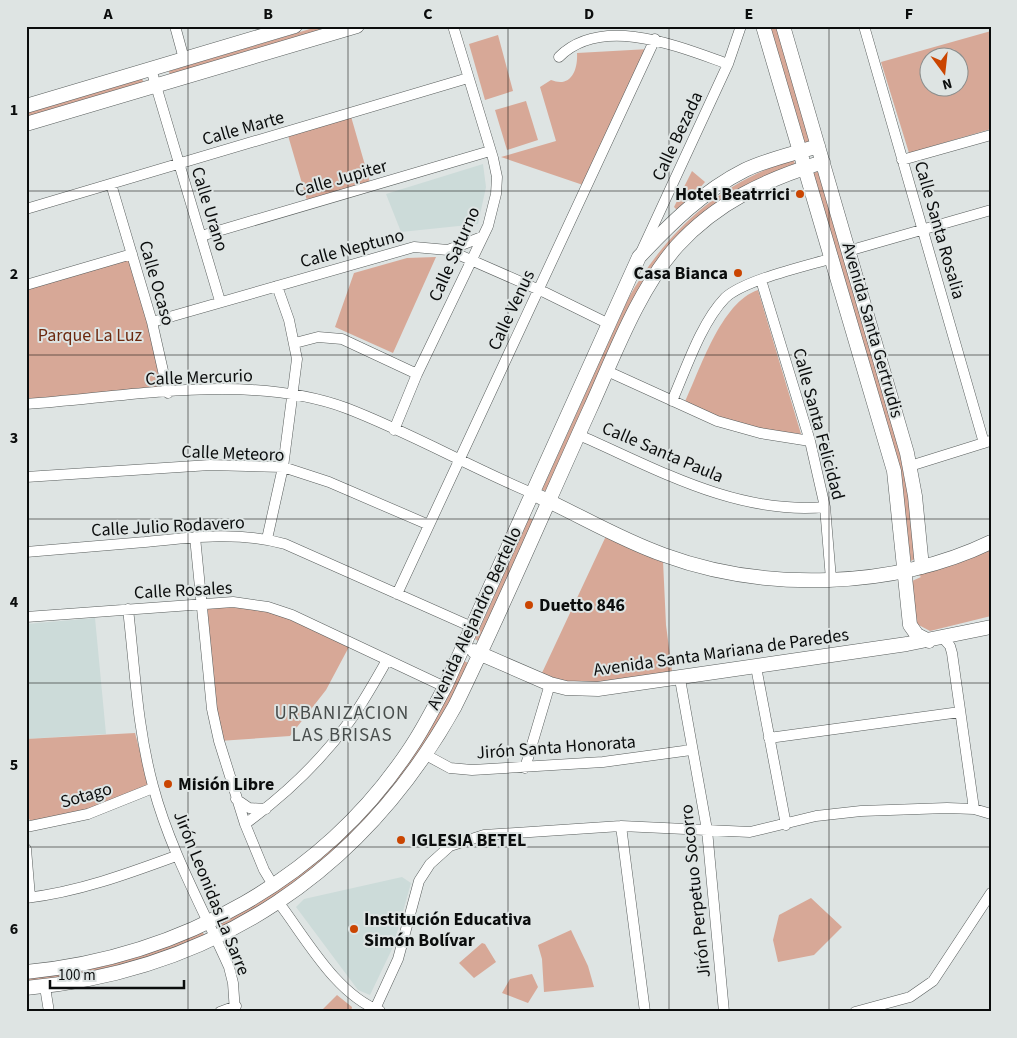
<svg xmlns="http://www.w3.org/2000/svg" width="1017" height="1038" font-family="'Source Sans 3',sans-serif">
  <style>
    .built { fill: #ccdbd9 }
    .green { fill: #d7a897; fill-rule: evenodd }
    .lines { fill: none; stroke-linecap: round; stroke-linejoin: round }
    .minor-casing { stroke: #585d5c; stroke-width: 11 }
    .major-casing { stroke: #585d5c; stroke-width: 15 }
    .minor { stroke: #fff; stroke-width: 10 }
    .major { stroke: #fff; stroke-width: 14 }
    .grid { fill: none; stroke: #0b0d0d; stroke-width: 1; stroke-opacity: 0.55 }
    .poi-dot { fill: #ca4501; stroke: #dee4e3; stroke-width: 2 }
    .labels { text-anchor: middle; stroke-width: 4; stroke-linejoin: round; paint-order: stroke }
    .street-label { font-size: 18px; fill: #0b0d0d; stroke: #dee4e3 }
    .poi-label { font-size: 18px; font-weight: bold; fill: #0b0d0d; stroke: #dee4e3; text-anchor: start }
    .park-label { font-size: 18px; fill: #6b280e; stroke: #dee4e3 }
    .neighbourhood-label { font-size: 19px; letter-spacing: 1px; fill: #484d4c; stroke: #dee4e3 }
    .neatline { fill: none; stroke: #0b0d0d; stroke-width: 2 }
    .grid-label { font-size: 16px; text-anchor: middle; font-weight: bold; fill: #0b0d0d }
  </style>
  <rect width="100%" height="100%" fill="#dee4e3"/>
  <path class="built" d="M483,164L486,187L478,224L401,232L386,194Z
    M95,618L106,734L26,739V624Z
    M402,877L411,883L393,947L370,995L358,990L296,907L304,899Z"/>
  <path class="green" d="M320,26H352L171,81L169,71Z
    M768,26H778L814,140L809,144L802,142Z
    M991,31V129L909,153L881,62ZM930,58H960V88H930Z
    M498,35L513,91L485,100L469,44Z
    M649,49L583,185L501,157L556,141L540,87L551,80C571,88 578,70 577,53Z
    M142,77L144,87L26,118V111Z
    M526,101L538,140L507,150L495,110Z
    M350,113L371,186L308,204L287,132Z
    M794,160L795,167L771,176L660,260L551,492L542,490L628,299C664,234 721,180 794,160Z
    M692,171L705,182L679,212L674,207Z
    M821,171L904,464L918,557L911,561L896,459L813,173Z
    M132,254L168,393L26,404V285Z
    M436,257L393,353L335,327L354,273L407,258Z
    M758,290L801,434L759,430L716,419L684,404C700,370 721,302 758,290Z
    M529,518L538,522L481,643L475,639Z
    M606,536L663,561L666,625L672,671L669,673L593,683H574L541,675Z
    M991,548V616L930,631L915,623L912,581L921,577L918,574Z
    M203,603L268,607L351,643L326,690L290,736L219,741Z
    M462,660L472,665L434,736L368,824L292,888L223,930L219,922L367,808Z
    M135,733L149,785L89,810L32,822L29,819L26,739Z
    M811,898L842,927L814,955L778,962L773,940L779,915Z
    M201,930L205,936L141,963L26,984V975Z
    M571,930L588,966L594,987L544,992L542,959L538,945Z
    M482,943L485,944L496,962L474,978L459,963Z
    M532,974L538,987L528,1003L502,993L510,979Z
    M337,995L352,1007L351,1012H320Z"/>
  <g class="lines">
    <defs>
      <path id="minor" d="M175,26L184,59
        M864,26L984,443
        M559,57C602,14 680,47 728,64
        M151,69L220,301
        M902,160L991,135
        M111,184L152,322L168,393
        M26,209L468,78
        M201,236L490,151
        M448,250L482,237
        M642,250L728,64L741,26
        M848,251L991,210
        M761,280L810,441L825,507L831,579
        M26,285L132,254
        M152,322L414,247L448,250L544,292L609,324
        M295,343L318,337L342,339L417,374
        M607,371L717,421L760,433L810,441
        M672,401C686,369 701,323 725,298C744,280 806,266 833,258
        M26,404C128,397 248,372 346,408C409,432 470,467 532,493
        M394,430L417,374L488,226L496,194L497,177L493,158L453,26
        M579,435C657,469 736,515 825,507
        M910,466L990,441
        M26,477L210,465L283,467L329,482L429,525
        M195,537L212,709L219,741L245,824L264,870L273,885
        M267,539L283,467L297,359L289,320L277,286
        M26,552C66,549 105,545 145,542C192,537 239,531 285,544L472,627
        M397,594L655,39
        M128,609C135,669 137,727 153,786C170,850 202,907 229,967L233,983L235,1012
        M26,617L233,602L268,607L292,615L445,687
        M943,638L950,646L952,653L974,809
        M756,667L786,825
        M680,679L707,830L724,1012
        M769,738L960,712
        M426,755L450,768L472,770L603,762L691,750
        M525,768L550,684
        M236,799L249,808L266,809
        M245,824C285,795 320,762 349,722C363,703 375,681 387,660
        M621,826L645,1012
        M26,827L88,814L153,788
        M26,849L30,897
        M26,898C78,892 127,874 176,856
        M279,903C307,940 336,994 380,1011
        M45,987L49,1012
        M375,1009L398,959L419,881L430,864L450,846L484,835L621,826L750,832L816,816L861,811L947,808L974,809L991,814
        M220,1012L236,1006
        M855,1012L910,997L933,981L991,893"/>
      <path id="major" d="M763,26L894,471L910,625L917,635L929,641
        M783,26L907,453L915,496L922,567
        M26,106L295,26
        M26,124L357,26
        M540,497C581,516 621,540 664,555C765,592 893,589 991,542
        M474,651L550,684L566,688L598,689L907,644L991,627
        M26,972C181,957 325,878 411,747C424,728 434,707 445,687L639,257C670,224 703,191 745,170C768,159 793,154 818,146
        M26,988C215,971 363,871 455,706C503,608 545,508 590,409C614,356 638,290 677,246C717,202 767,179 823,162"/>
    </defs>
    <use href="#minor" class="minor-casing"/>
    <use href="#major" class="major-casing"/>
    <use href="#minor" class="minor"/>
    <use href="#major" class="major"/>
  </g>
  <path class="grid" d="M188,26V1012M348,26V1012M508,26V1012M669,26V1012M829,26V1012M26,191H991M26,355H991M26,519H991M26,683H991M26,847H991"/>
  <g class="poi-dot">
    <circle cx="800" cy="194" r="5"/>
    <circle cx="738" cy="273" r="5"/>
    <circle cx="529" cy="605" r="5"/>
    <circle cx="168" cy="784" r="5"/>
    <circle cx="401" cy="840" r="5"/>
    <circle cx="354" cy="929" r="5"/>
  </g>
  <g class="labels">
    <g class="street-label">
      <text transform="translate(243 128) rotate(-16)" y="6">Calle Marte</text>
      <text transform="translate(677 136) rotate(-65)" y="6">Calle Bezada</text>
      <text transform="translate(341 178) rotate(-16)" y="6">Calle Jupiter</text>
      <text transform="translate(210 209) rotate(73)" y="6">Calle Urano</text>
      <text transform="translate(940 230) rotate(74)" y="6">Calle Santa Rosalia</text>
      <text transform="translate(352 248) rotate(-15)" y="6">Calle Neptuno</text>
      <text transform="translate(454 254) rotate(-66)" y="6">Calle Saturno</text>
      <text transform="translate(157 283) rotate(74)" y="6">Calle Ocaso</text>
      <text transform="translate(511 310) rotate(-65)" y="6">Calle Venus</text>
      <text transform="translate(873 330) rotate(74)" y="6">Avenida Santa Gertrudis</text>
      <text transform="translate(199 377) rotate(-2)" y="6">Calle Mercurio</text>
      <text transform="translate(819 424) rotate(75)" y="6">Calle Santa Felicidad</text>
      <text transform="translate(663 452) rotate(23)" y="6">Calle Santa Paula</text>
      <text transform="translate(233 453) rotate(2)" y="6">Calle Meteoro</text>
      <text transform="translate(168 526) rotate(-3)" y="6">Calle Julio Rodavero</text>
      <text transform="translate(183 590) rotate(-3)" y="6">Calle Rosales</text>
      <text transform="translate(474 618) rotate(-65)" y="6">Avenida Alejandro Bertello</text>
      <text transform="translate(721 652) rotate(-8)" y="6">Avenida Santa Mariana de Paredes</text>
      <text transform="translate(556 747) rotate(-4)" y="6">Jirón Santa Honorata</text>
      <text transform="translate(86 795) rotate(-16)" y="6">Sotago</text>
      <text transform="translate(695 891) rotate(-96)" y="6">Jirón Perpetuo Socorro</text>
      <text transform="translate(212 893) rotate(68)" y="6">Jirón Leonidas La Sarre</text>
    </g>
    <g class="poi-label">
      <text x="790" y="200" text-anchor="end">Hotel Beatrrici</text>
      <text x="728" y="279" text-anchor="end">Casa Bianca</text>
      <text x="539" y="611">Duetto 846</text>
      <text x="178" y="790">Misión Libre</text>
      <text x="411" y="846">IGLESIA BETEL</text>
      <text x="364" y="925">Institución Educativa<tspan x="364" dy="21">Simón Bolívar</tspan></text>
    </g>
    <g class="park-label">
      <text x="90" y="341">Parque La Luz</text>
    </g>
    <g class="neighbourhood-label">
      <text x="342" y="719">URBANIZACION<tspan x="342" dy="22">LAS BRISAS</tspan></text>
    </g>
  </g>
  <rect width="1017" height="1038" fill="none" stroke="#dee4e3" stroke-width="55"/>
  <g transform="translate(944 72) rotate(165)"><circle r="24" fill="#dee4e3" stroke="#8a8e8d"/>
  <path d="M0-4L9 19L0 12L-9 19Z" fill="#ca4501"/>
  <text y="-8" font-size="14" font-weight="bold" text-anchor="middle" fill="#0b0d0d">N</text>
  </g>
  <path d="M50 980v8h134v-8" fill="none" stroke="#0b0d0d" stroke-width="2.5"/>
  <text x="58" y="980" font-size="15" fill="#0b0d0d" stroke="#dee4e3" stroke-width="4" paint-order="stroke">100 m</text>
  <rect x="28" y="28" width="962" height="982" class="neatline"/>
  <g class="grid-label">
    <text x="108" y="19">A</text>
    <text x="268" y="19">B</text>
    <text x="428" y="19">C</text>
    <text x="589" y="19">D</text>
    <text x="749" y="19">E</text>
    <text x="909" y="19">F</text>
    <text x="14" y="115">1</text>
    <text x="14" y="279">2</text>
    <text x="14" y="443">3</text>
    <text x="14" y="607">4</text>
    <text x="14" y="770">5</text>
    <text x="14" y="934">6</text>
  </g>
</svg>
